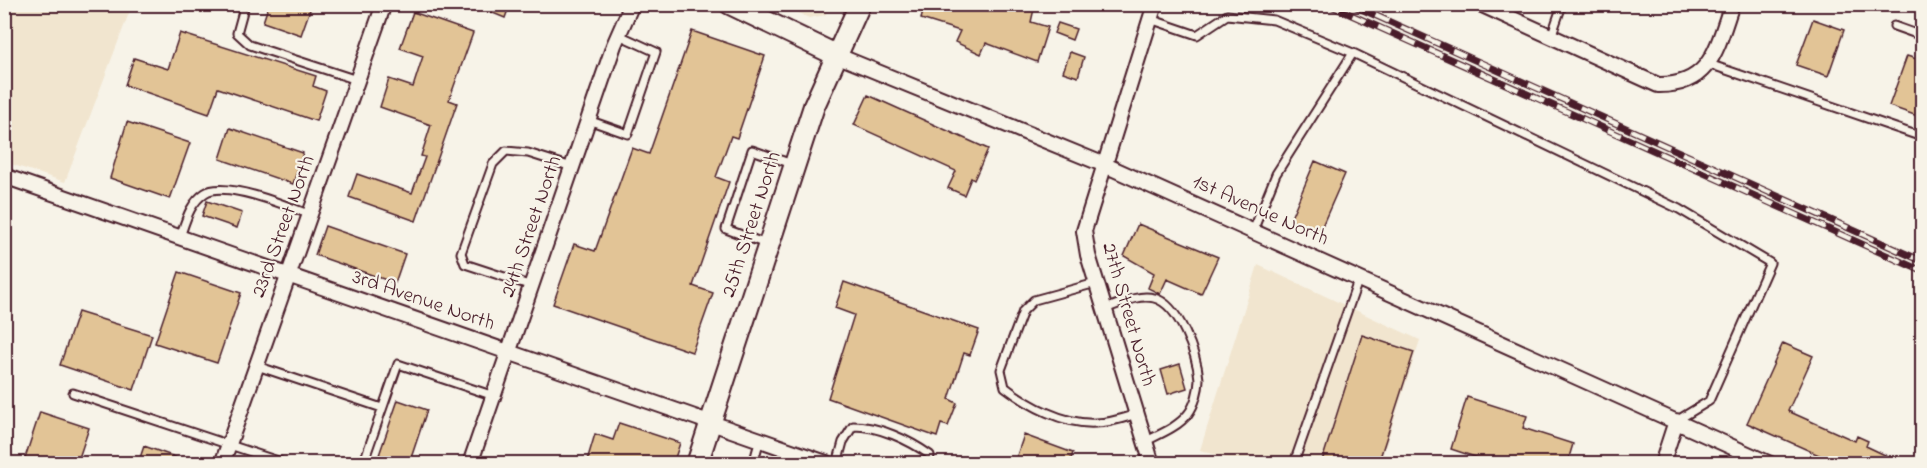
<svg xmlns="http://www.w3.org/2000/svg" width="1927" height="468" font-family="'Indie Flower',sans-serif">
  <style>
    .built { fill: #f1e5cf }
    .building { fill: #e2c496; stroke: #4a1f2b; stroke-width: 1.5 }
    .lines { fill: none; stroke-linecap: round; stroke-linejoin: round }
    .lane-casing { stroke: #4a1f2b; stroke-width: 11 }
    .street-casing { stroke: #4a1f2b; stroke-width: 18 }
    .secondary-casing { stroke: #4a1f2b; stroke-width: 24 }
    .lane { stroke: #f7f3e8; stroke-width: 7 }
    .street { stroke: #f7f3e8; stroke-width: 14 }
    .secondary { stroke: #f7f3e8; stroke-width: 20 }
    .rail-casing { stroke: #4a1f2b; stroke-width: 7 }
    .rail { stroke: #f7f3e8; stroke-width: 4.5; stroke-dasharray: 14; stroke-linecap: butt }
    .labels { text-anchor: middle; stroke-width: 4.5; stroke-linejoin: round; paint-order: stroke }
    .street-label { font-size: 21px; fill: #4a1f2b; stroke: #f7f3e8 }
  </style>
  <rect width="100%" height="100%" fill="#f7f3e8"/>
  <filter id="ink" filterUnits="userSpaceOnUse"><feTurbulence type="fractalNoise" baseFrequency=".0167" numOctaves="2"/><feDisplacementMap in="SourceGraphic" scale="12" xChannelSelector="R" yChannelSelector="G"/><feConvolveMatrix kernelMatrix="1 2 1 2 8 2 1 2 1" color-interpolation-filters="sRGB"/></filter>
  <g filter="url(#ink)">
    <path class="built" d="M5,4L132,5L65,182L5,162Z
      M781,5H830L825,15L809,18Z
      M1258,265L1420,340L1380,463H1242L1200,450Z"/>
    <path class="building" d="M269,4H312L301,35L263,22Z
      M471,4H510L505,18Z
      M925,4H1018L1034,9L1031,22L1048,27L1037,62L986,43L981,54L955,42L960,31L921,19Z
      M413,12L473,33L449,100L457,103L416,221L349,197L357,174L412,193L425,157L421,156L431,125L380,107L389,79L413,87L423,56L400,48Z
      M1813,19L1844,30L1828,76L1796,65Z
      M1058,23L1076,29L1072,40L1054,33Z
      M692,31L765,56L737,138L731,136L716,177L729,182L693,286L713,293L692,352L553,304L574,244L595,251L632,148L649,154Z
      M180,33L316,76L313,86L326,91L316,121L218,88L209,114L125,85L134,58L168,69Z
      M1070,52L1084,57L1078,77L1063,72Z
      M1907,56L1923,61V118L1889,106Z
      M868,95L988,149L974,180L971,178L964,195L948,188L956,171L854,125Z
      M127,122L190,143L170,199L110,178Z
      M230,128L303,153L293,184L220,159Z
      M1315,161L1345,174L1319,233L1290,220Z
      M207,201L242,213L237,228L202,216Z
      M1138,224L1218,257L1201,294L1167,279L1160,294L1148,288L1154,273L1124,256Z
      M325,226L405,254L395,283L315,255Z
      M179,272L241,293L217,363L155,343Z
      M844,282L979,330L970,355L964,353L949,399L957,403L948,426L941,424L937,437L828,398L854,315L835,308Z
      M78,312L152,335L134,390L60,365Z
      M1362,335L1414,352L1378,464H1321Z
      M1783,343L1813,356L1788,411L1855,441L1857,436L1868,441L1866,446L1904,464H1839L1747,423Z
      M1180,364L1187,388L1168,394L1161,370Z
      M1467,397L1527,416L1523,428L1573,444L1567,464H1496L1451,449Z
      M398,400L427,410L409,464L379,455Z
      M40,412L89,428L77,464H23Z
      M619,423L680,443L673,464H586L595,434L613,440Z
      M1024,435L1073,453L1069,464H1014Z
      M144,446L189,462L188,464H138Z"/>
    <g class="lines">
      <defs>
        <path id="lane" d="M245,4L237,33L250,45L357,80
          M1150,19L1197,35L1227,15L1274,20L1353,53L1679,209L1770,263L1709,401L1676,421
          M1894,26L1922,36
          M1551,37L1561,8L1553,4
          M1706,63L1922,137
          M588,120L628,134L656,52L619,35
          M1253,231L1276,174L1353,53
          M180,237C186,220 190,203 205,193C224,180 288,206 308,214
          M766,244L726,229L752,150L792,164
          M1096,283L1034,300L1023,311L1001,370L1005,387C1028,405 1064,425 1096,423C1110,423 1124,418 1137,414
          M532,286L465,264L461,253L493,164L506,151L528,153L572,167
          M1105,309C1120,304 1137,294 1154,298C1179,304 1197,355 1199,379C1199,390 1195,405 1188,414C1178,427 1160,434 1146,441
          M257,366L382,408
          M73,393L287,464
          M1296,457L1359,278
          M363,464L398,364L494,396
          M753,464L760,439
          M837,464L843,442L853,426C879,426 909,440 930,455L929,464"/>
        <path id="street" d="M1480,4L1658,85C1711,86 1717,47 1732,4
          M836,55L1105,165L1770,464
          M4,176L829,464
          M222,464L384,4
          M470,464L614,45L632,4
          M1152,464L1088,255L1084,231L1155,4
          M1662,464L1676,421"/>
        <path id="secondary" d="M730,4L836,55
          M697,464L814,106L860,4"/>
      </defs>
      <use href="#lane" class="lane-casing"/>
      <use href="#street" class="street-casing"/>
      <use href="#secondary" class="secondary-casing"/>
      <use href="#lane" class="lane"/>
      <use href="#street" class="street"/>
      <use href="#secondary" class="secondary"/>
      <defs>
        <path id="rail" d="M1327,4L1922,271
          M1350,4L1922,261"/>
      </defs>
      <use href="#rail" class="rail-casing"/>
      <use href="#rail" class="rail"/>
    </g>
  </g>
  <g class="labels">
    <g class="street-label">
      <text transform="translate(1261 209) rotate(24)" y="7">1st Avenue North</text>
      <text transform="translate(750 224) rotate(-72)" y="7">25th Street North</text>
      <text transform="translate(282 226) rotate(-70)" y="7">23rd Street North</text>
      <text transform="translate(530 226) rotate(-71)" y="7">24th Street North</text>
      <text transform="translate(424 299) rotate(19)" y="7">3rd Avenue North</text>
      <text transform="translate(1130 314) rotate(74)" y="7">27th Street North</text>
    </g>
  </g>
  <rect width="1927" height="468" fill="none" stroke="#f7f3e8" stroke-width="24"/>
  <rect x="12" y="12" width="1903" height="444" fill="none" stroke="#4a1f2b" stroke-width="2" filter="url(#ink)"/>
</svg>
